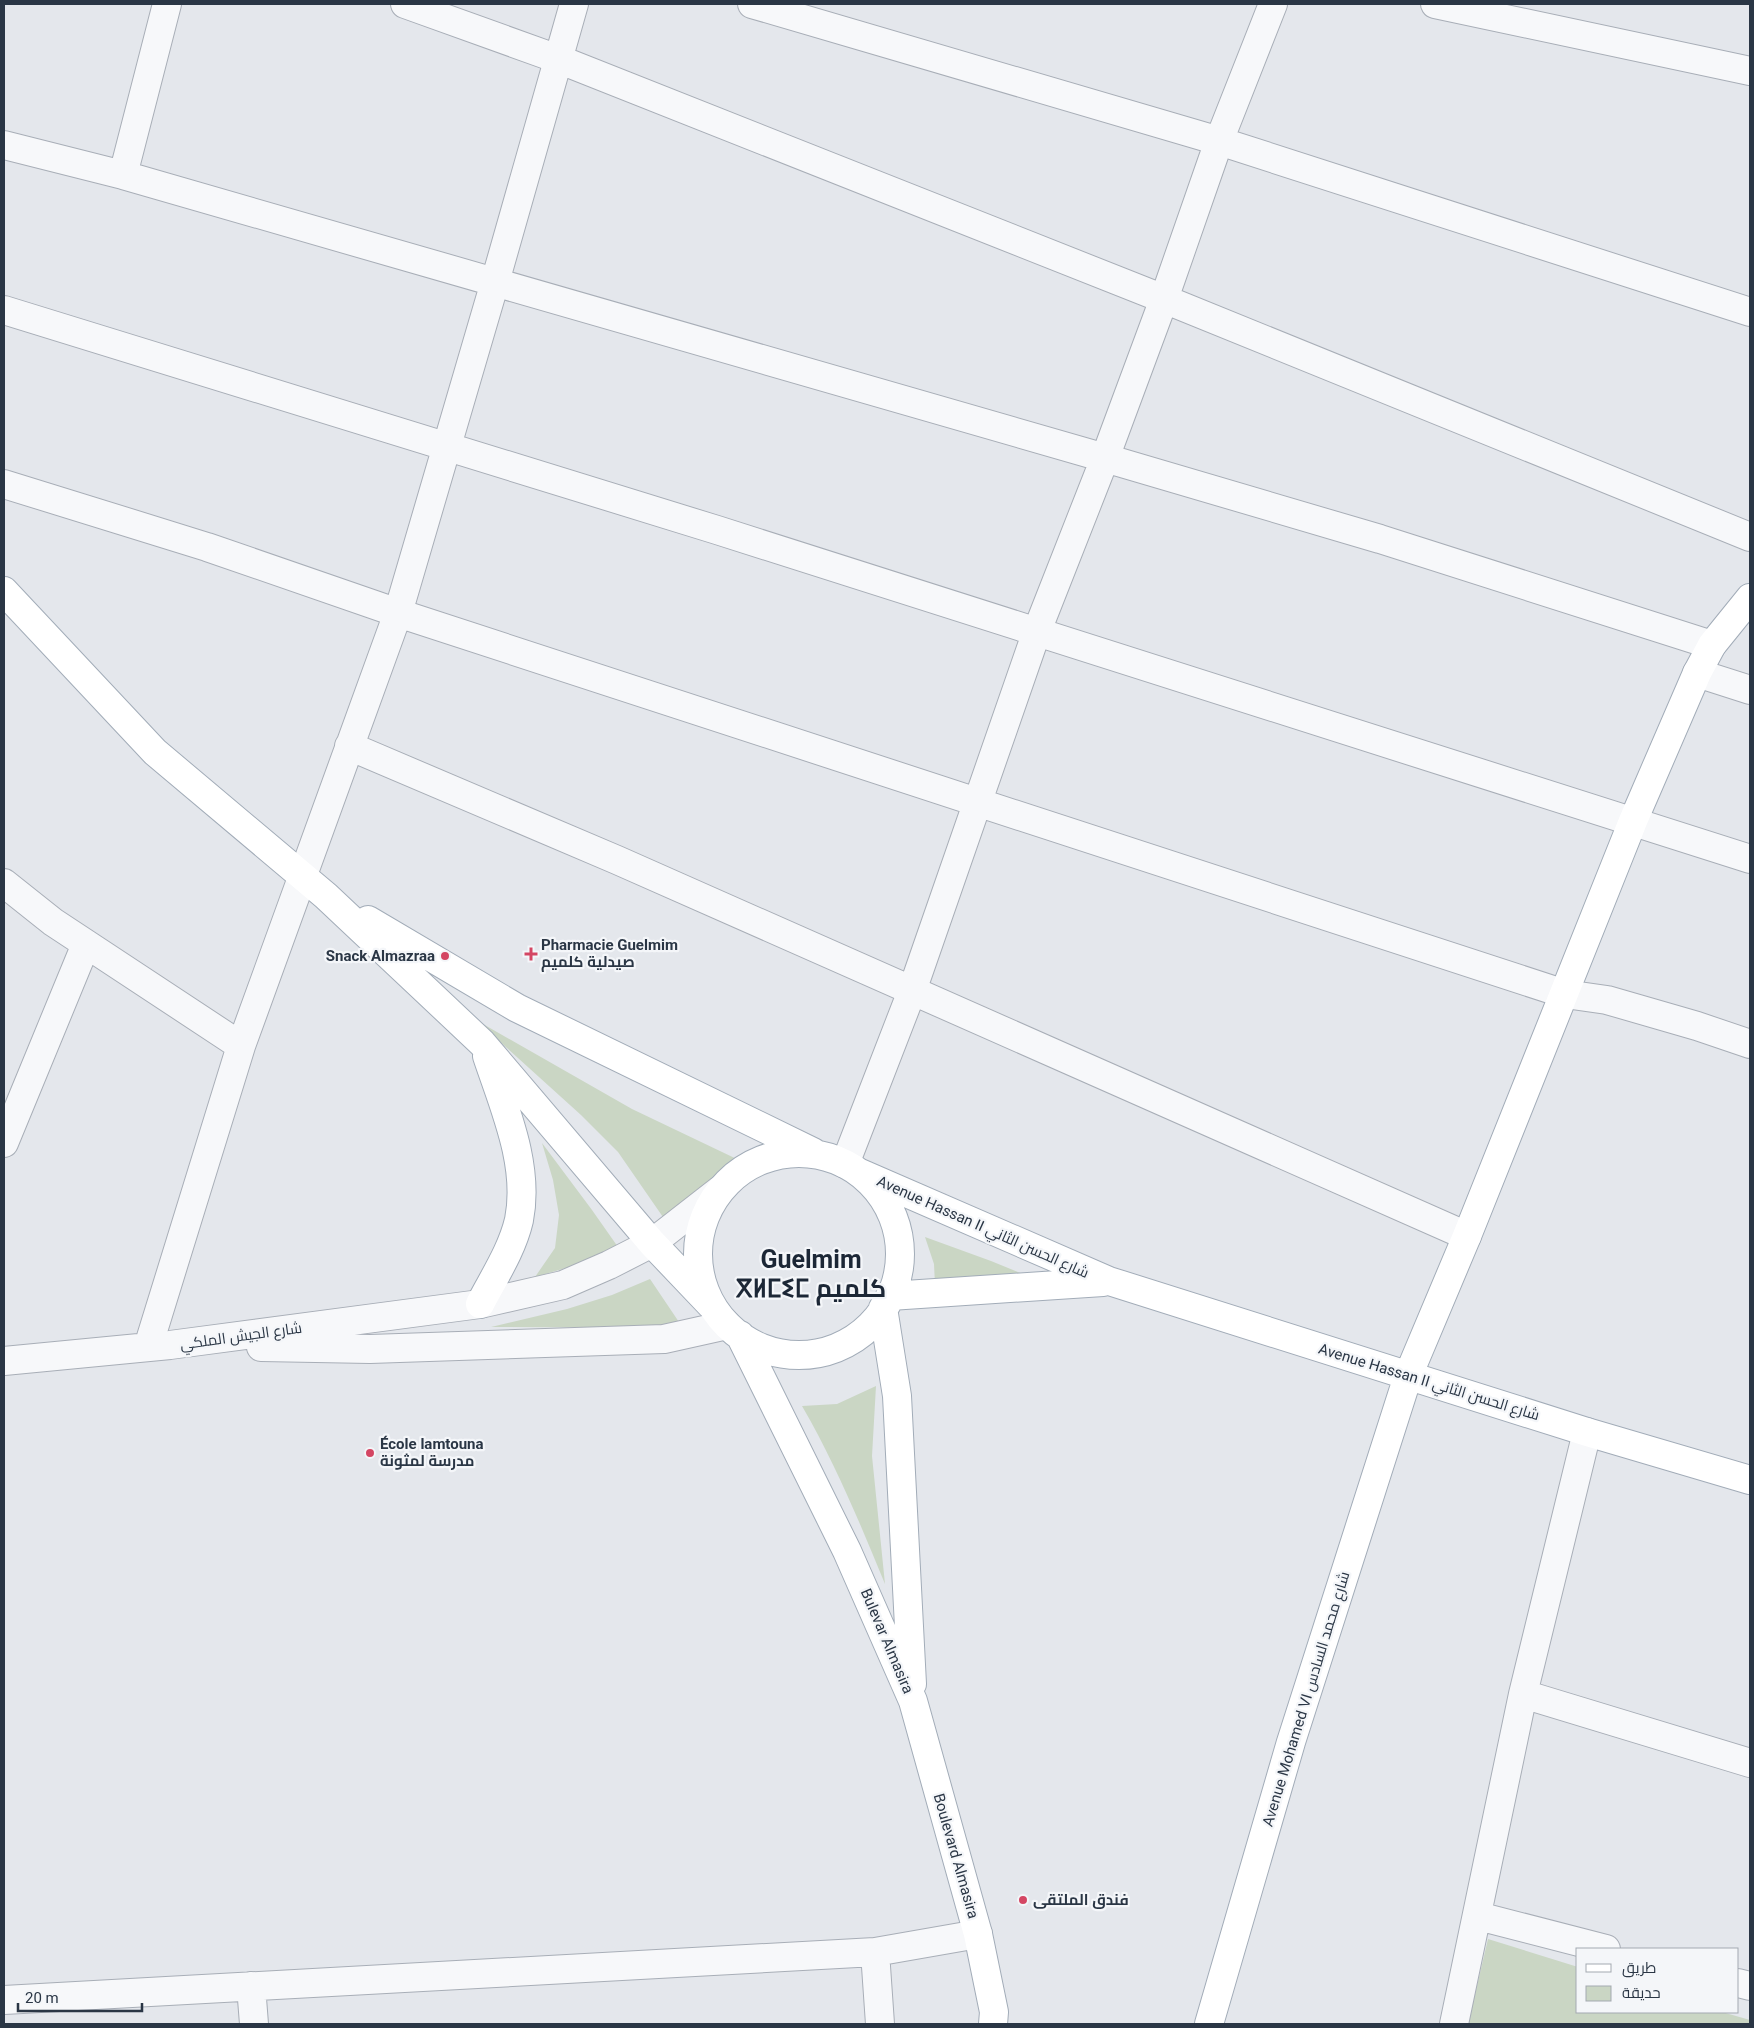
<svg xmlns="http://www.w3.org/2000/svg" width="1754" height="2028" font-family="Roboto,Cairo,'Noto Sans Tifinagh',sans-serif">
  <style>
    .green { fill: #cad6c4 }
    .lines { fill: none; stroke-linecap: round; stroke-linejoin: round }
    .minor-casing { stroke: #a8aeb7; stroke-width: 30 }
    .major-casing { stroke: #a2acb8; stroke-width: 30 }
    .minor { stroke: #f7f8fa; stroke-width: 28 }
    .major { stroke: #fff; stroke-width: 28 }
    .poi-dot { fill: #d44663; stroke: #f4f6f9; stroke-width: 2 }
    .labels { text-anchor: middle; stroke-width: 4.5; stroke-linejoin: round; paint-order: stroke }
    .poi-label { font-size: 15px; font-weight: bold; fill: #2a3645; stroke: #f4f6f9; text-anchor: start }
    .street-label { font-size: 15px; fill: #2a3645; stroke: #f4f6f9 }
    .town-label { font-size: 25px; font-weight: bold; fill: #1c2736; stroke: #f4f6f9 }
  </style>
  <rect width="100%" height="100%" fill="#e4e7ec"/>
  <path class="green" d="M476,1020L632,1109L743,1162L665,1220L618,1152L581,1115Z
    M542,1143L592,1210L618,1247L576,1265L535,1277L555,1248L559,1215L553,1180Z
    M925,1237L991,1261L1040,1281L935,1285L934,1264Z
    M650,1279L683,1328L491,1327L567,1309L612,1295Z
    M876,1386L872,1456L885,1584C860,1523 835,1463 802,1406L837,1404Z
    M1488,1939L1578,1967V2012H1722L1750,2020V2024H1468Z"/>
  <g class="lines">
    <defs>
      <path id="minor" d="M405,4L558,59L1164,299L1750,537
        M752,4L1219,141L1750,312
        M1435,4L1750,71
        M4,145L123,175L1105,458L1380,539L1712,645
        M123,175L167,4
        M4,310L717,530L1750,859
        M4,484L207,547L398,613L1565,994L1607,1000L1697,1026L1750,1044
        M1697,673L1750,690
        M349,746L617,860L1467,1236
        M4,883L53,922L241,1046
        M4,1143L86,944
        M845,1164L912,991L1037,631L1105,458L1164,299L1219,141L1273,4
        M148,1347L241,1046L398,613L495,282L574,4
        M261,1347L370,1349L664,1339L727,1325
        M4,1361L170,1345L480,1304L563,1285L609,1265L652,1243L720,1190
        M1523,1694L1750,1763
        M1478,1916L1606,1949
        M875,1952L880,2024
        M1738,1983L1750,1986
        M251,1986L254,2024
        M4,2000L875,1952L978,1934
        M1454,2024L1523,1694L1587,1432"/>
      <path id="major" d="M4,591L155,752L326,896L482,1043L652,1243L711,1305
        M368,920L517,1008L813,1152
        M698 1254a101 101 0 1 1 202 0a101 101 0 1 1-202 0Z
        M858,1172L1109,1281L1587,1432L1750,1480
        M890,1296L1103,1282
        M480,1304C494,1277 512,1250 519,1220C530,1165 504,1107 487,1056
        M883,1308L897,1396L912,1684
        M740,1335L847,1551L913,1701L978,1934L994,2012L993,2024
        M1209,2024L1291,1742L1408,1376L1467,1236L1633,821L1697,673L1712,645L1750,598"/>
    </defs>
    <use href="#minor" class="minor-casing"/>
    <use href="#major" class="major-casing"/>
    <use href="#minor" class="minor"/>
    <use href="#major" class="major"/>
  </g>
  <g class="poi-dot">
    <path d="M528.5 946.5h5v5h5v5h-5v5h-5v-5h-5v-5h5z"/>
    <circle cx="445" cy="956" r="5"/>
    <circle cx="370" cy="1453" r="5"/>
    <circle cx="1023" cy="1900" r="5"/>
  </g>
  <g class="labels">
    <g class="poi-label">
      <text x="541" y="950">Pharmacie Guelmim<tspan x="541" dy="17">صيدلية كلميم</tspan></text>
      <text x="435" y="961" text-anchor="end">Snack Almazraa</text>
      <text x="380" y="1449">École lamtouna<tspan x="380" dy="17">مدرسة لمثونة</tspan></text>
      <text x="1033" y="1905">فندق الملتقى</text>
    </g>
    <g class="street-label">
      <text transform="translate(983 1227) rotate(24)" y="5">Avenue Hassan II شارع الحسن الثاني</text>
      <text transform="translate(241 1336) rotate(-8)" y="5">شارع الجيش الملكي</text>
      <text transform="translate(1429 1382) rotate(17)" y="5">Avenue Hassan II شارع الحسن الثاني</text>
      <text transform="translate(887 1641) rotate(67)" y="5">Bulevar Almasira</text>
      <text transform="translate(1306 1699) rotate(-73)" y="5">Avenue Mohamed VI شارع محمد السادس</text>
      <text transform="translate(956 1856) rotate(74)" y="5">Boulevard Almasira</text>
    </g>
    <g class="town-label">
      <text x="811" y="1268">Guelmim<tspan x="811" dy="29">ⴳⵍⵎⵉⵎ كلميم</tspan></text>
    </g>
  </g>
  <rect width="1754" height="2028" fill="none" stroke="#2a3645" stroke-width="10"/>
  <rect x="1576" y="1948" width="162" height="65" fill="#f4f6f9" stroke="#a3a9b1"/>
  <rect x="1586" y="1964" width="25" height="8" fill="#ffffff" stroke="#a3a9b1"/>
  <text x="1622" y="1973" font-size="15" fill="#2a3645">طريق</text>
  <rect x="1586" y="1986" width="25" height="15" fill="#cad6c4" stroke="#a3a9b1"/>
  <text x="1622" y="1998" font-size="15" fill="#2a3645">حديقة</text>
  <path d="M18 2003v8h124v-8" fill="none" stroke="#2a3645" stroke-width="2.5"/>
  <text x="25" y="2003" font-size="15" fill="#2a3645" stroke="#f4f6f9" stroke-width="4" paint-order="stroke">20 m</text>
</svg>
